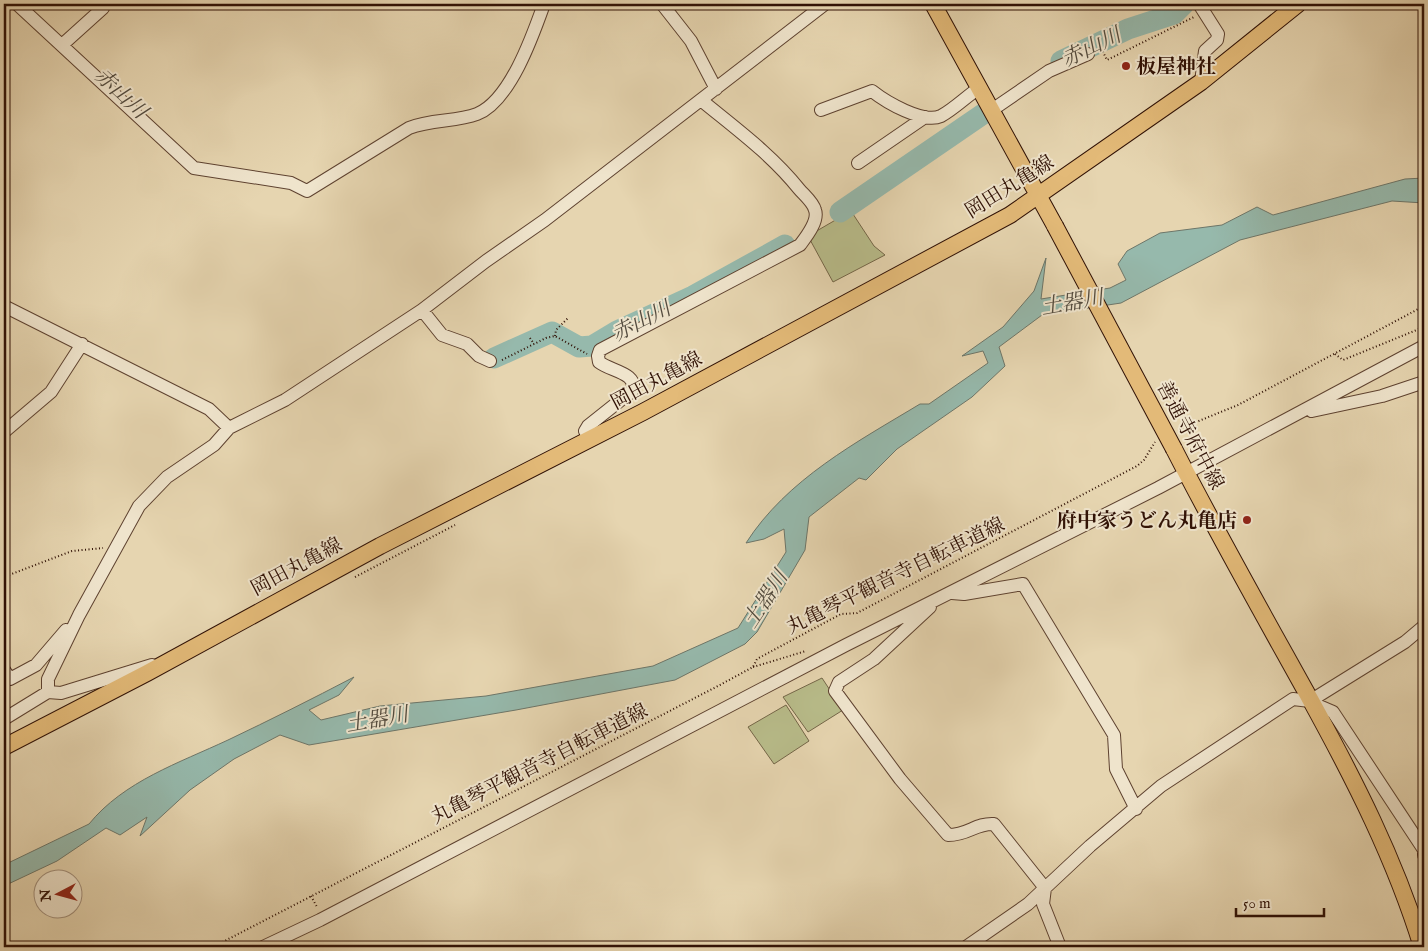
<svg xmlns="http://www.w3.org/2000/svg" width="1428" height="951" font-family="'IM FELL English','Noto Serif JP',serif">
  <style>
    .green { fill: #b8bc8a; stroke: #746648 }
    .water { fill: #96b9ac; stroke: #6d7669 }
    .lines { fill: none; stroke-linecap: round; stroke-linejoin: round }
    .river { stroke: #96b9ac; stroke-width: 21 }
    .minor-casing { stroke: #5e4230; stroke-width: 14 }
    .major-casing { stroke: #301105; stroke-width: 18 }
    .path { stroke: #301105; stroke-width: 2; stroke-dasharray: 1 2.5; stroke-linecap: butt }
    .minor { stroke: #efe4cc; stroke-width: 12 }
    .major { stroke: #e3ba78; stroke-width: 16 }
    .major-bridge-casing { stroke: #301105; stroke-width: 18; stroke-linecap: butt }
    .major-bridge { stroke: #e3ba78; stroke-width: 16 }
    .poi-dot { fill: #8f2418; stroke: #efe4cc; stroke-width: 2 }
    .labels { text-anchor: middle; stroke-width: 4; stroke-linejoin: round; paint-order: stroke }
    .poi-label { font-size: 20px; font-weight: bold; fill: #301105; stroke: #efe4cc; text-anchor: start }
    .street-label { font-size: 20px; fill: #301105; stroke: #efe4cc }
    .water-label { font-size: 21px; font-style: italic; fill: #544c3f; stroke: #efe4cc }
  </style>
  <rect width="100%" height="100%" fill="#e6d5b0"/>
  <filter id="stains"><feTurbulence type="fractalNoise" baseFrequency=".004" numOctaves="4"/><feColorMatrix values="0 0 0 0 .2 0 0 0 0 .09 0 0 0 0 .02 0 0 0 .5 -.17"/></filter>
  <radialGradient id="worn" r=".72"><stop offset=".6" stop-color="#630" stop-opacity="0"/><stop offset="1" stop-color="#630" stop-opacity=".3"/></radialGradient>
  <path class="green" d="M851,211L874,246L885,255L833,282L808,236Z
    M822,678L843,710L808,732L783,697Z
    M786,705L809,741L774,764L748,727Z"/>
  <path class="water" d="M1424,178V203L1392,201L1240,240L1121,303L1042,315L999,347L1005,366L972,397L897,449L866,480L859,478L809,517L805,550L757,632L745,644L675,680L516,710L309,745L280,735L234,759L190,790L140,836L147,817L120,835L106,828L57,861L4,886V865L89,824C124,781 179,763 228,740C270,720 312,699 354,677L339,695L309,710L321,720L380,706L486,696L653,666L738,628L786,552L784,529L764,539L746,543C787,479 857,442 920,404H929L988,363L983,351L962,356L1003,327L1034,291L1046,258L1041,299L1110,288L1126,280L1118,264L1127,251L1160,233L1222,225L1257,207L1273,215L1405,179Z"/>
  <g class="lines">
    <path class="river" d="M1061,61L1128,29L1174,14L1184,4
      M840,212L983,114
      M494,358L552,332L579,347L592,346L617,331L693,296L785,245"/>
    <defs>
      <path id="minor" d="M17,4L194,168L291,183L307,191L409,128C431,119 456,122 477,114C510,101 533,35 544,4
        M662,4L691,41L716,89
        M1199,4L1218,34L1217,40L1205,51L1201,82
        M62,45L103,8L99,4
        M821,110L872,91C886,102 923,124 941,116C954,109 967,96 979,88
        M992,110L1049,71L1088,54
        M858,163L925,117
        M4,306L209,409L229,428
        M422,310L442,335L467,344L479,356L490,361
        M1311,409L1312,411L1382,396L1424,382
        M4,432L51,392L82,344
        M589,438L585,431L588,426L632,391C639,373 610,371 599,362L598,356L600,350L800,245C806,237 819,221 815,210C813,202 804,195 799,189C771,154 735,128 701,100
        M952,593L964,594L1023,584L1114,735L1116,769L1136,809
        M930,607L874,659L839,682L835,691L900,779L948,835C969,835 975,823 994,824L1045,888L1043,904L1060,947
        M4,670L10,679L36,665L66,630
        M48,692L61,693L152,665
        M1312,703L1333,712L1424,850V855
        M4,719L48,692V679L79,615L139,506L167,477L214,445L229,428L285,400L422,310L486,261L545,220L825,4
        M263,947L320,920L846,645L1158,488L1424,346
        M966,947L1028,904L1090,846L1161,786L1293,699L1310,701L1405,642L1424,626"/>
      <path id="major" d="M933,4L1055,226
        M1174,449C1217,533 1264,616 1310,699C1354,779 1395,859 1422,947
        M4,747L147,673L380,546L643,412L1010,215L1201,82L1298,4"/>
    </defs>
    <use href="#minor" class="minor-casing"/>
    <use href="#major" class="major-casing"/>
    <path class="path" d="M1100,50H1102L1107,60L1194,17
      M555,336L556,330L568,318
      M530,338L534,344
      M1335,354L1343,360L1424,327
      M502,360L546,338L555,336L587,354
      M1179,429L1238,405L1424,306
      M9,575L72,551L103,548
      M355,577L455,525
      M753,667L806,651
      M311,896L317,907
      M213,947L718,686L753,667L757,659L768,653L841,614L857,613L1137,466L1144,460L1155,442"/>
    <use href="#minor" class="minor"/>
    <use href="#major" class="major"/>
    <defs>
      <path id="major-bridge" d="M1055,226L1174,449"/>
    </defs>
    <use href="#major-bridge" class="major-bridge-casing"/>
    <use href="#major-bridge" class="major-bridge"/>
  </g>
  <g class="poi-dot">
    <circle cx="1126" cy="66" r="5"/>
    <circle cx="1247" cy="520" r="5"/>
  </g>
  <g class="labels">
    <g class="poi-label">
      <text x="1136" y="73">板屋神社</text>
      <text x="1237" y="527" text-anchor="end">府中家うどん丸亀店</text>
    </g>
    <g class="street-label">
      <text transform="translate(1009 186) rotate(-32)" y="7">岡田丸亀線</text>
      <text transform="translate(656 380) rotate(-28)" y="7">岡田丸亀線</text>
      <text transform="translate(1191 435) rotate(62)" y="7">善通寺府中線</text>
      <text transform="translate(296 566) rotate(-28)" y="7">岡田丸亀線</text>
      <text transform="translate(895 575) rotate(-26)" y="7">丸亀琴平観音寺自転車道線</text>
      <text transform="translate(539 763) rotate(-27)" y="7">丸亀琴平観音寺自転車道線</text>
    </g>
    <g class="water-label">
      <text transform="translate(1091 47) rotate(-26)" y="7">赤山川</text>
      <text transform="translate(121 93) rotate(43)" y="7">赤山川</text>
      <text transform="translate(1072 302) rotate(-10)" y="7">土器川</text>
      <text transform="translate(641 321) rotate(-27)" y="7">赤山川</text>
      <text transform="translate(765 599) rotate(-57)" y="7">土器川</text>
      <text transform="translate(377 719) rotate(-10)" y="7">土器川</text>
    </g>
  </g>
  <rect width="1428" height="951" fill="none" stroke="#e6d5b0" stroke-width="20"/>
  <rect x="5" y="5" width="1418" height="941" fill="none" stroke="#301105" stroke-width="2.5"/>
  <rect x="10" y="10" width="1408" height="931" fill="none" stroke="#301105"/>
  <g transform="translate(58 894) rotate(264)"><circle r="24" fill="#efe4cc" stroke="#a3907c"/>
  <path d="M0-4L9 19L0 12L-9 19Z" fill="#8f2418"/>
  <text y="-8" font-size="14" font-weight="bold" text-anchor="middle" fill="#301105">N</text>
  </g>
  <path d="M1236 908v8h88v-8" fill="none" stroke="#301105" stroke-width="2.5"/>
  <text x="1243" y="908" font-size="15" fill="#301105" stroke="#efe4cc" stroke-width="4" paint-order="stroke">50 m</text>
  <rect width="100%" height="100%" filter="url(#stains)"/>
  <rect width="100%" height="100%" fill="url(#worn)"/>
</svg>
